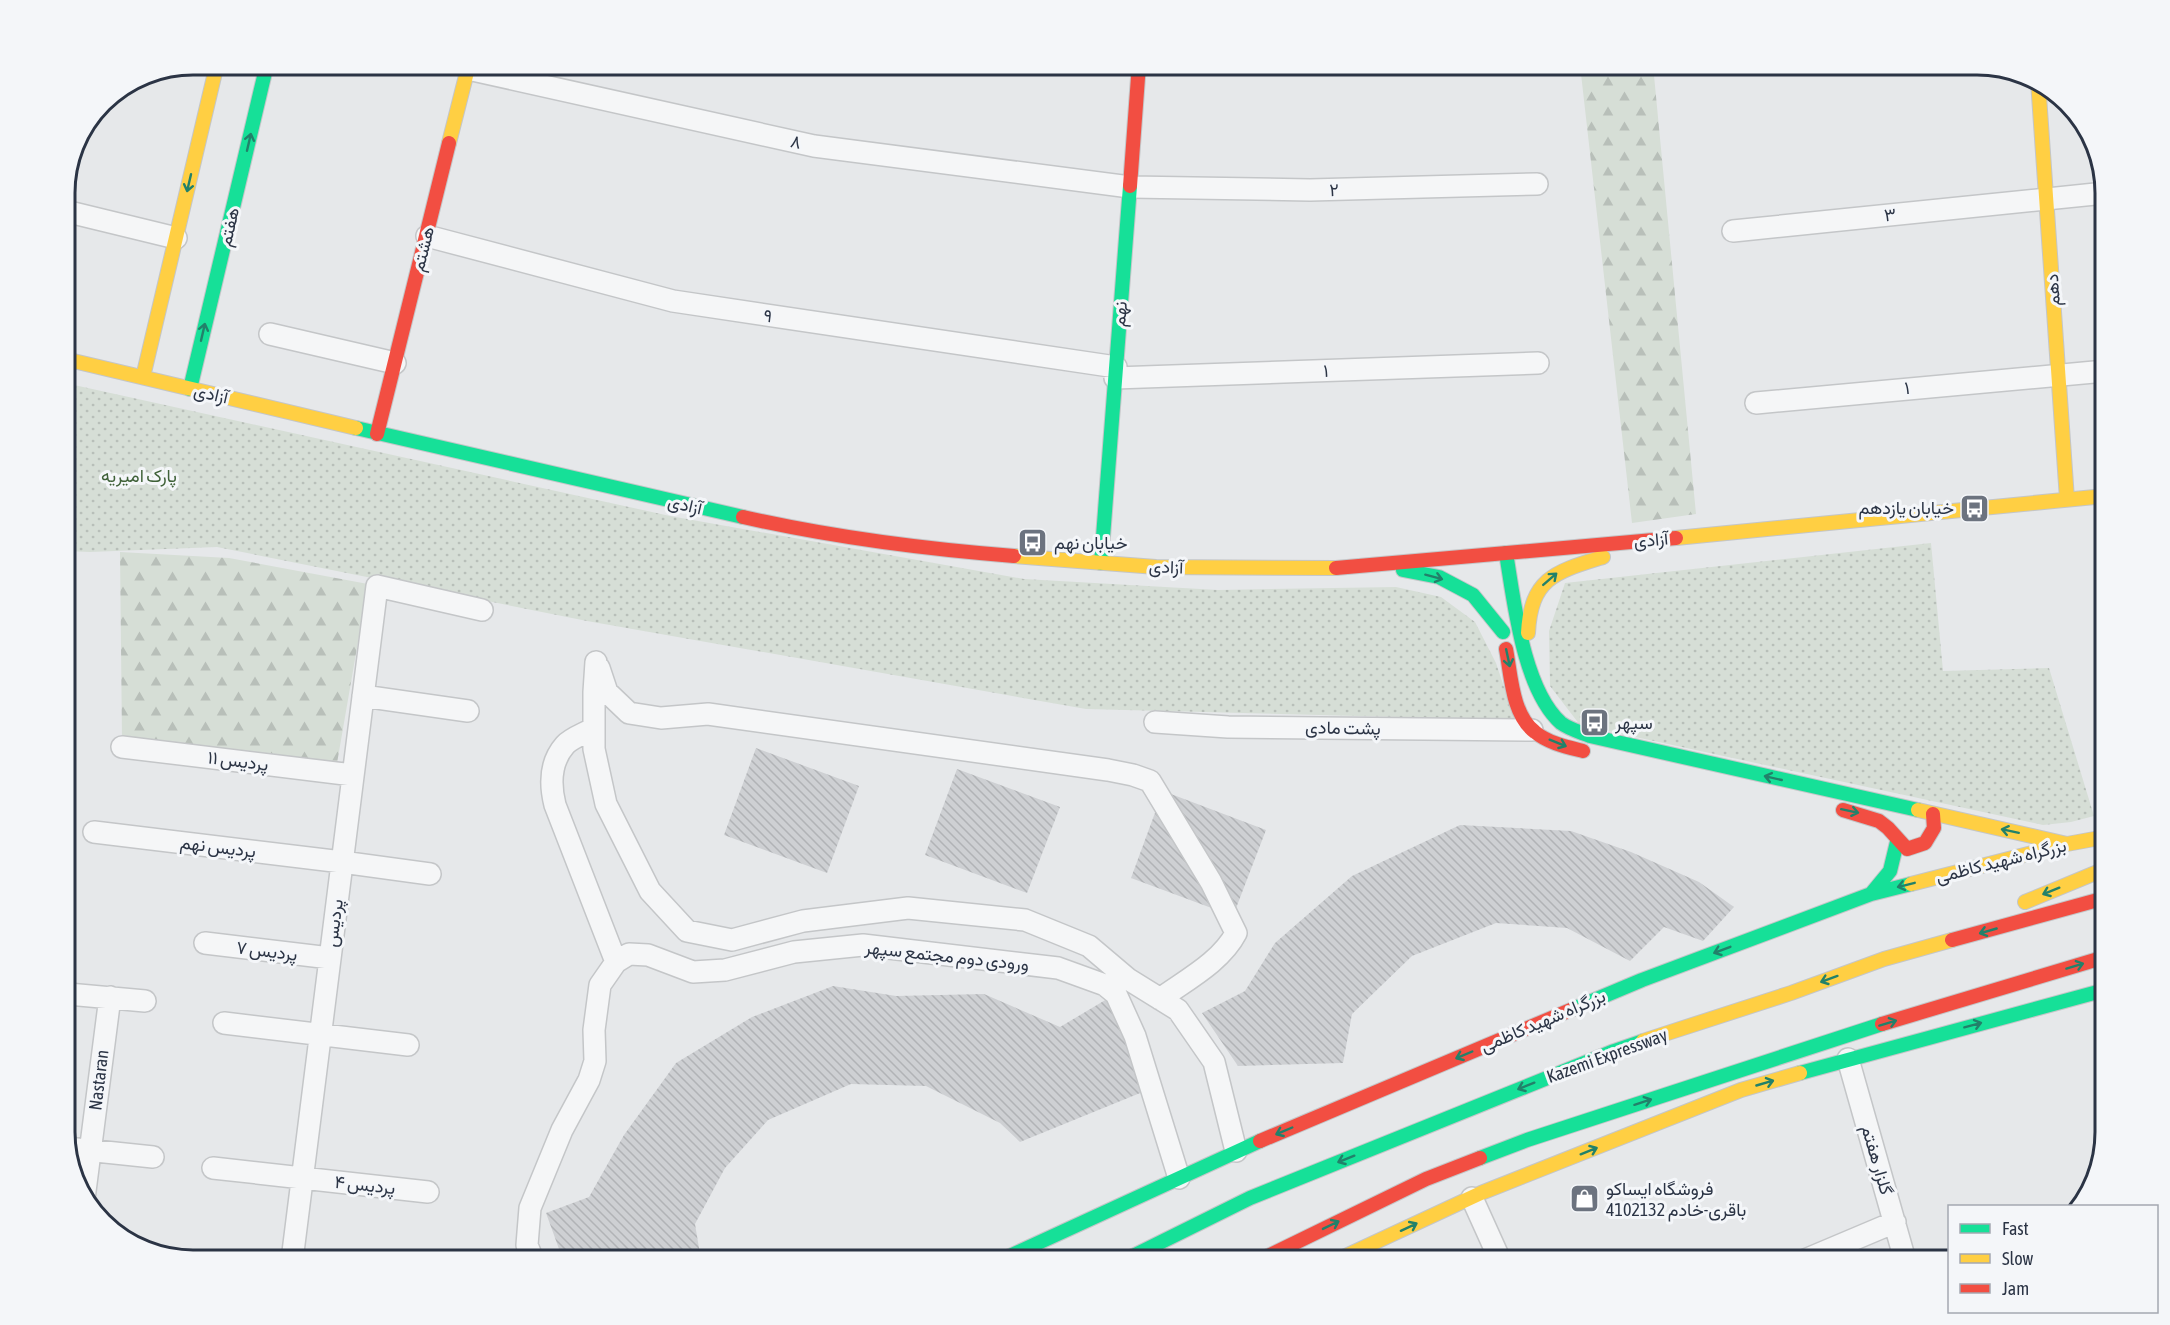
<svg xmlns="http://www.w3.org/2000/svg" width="2170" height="1325" font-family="'Asap Condensed',Vazirmatn,sans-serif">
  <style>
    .forest { fill: url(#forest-firs) }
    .park { fill: url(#park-dots) }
    .building { fill: url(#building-back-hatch) }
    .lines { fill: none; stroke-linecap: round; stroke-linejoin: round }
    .street-casing { stroke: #c4c6c8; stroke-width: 24 }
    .fast-casing { stroke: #c4c6c8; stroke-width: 16 }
    .slow-casing { stroke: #c4c6c8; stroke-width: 16 }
    .jam-casing { stroke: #c4c6c8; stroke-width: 16 }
    .street { stroke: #f5f6f7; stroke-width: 21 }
    .fast { stroke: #16e098; stroke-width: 14 }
    .slow { stroke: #ffcf43; stroke-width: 14 }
    .jam { stroke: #f24e42; stroke-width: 14 }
    .oneway { stroke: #22816a }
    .labels { text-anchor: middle; stroke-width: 6; stroke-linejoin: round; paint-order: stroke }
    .street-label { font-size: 18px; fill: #2b3445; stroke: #f4f6f9 }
    .park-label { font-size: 18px; fill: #3f6138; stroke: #f4f6f9 }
    .poi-label { font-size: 18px; fill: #2b3445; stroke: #f4f6f9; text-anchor: start }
    .rim { fill: none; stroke: #2b3445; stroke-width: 3 }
  </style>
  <defs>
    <pattern id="forest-firs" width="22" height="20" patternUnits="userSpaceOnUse" patternTransform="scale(1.5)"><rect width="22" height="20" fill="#d6ded6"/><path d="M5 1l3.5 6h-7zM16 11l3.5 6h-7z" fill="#b8bfb9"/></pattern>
    <pattern id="park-dots" width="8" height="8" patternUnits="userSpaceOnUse" patternTransform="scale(1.5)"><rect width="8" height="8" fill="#d6ded6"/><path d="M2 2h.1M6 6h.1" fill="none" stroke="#b8bfb9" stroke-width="1.8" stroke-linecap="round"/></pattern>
    <pattern id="building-back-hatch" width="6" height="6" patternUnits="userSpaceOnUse" patternTransform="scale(1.5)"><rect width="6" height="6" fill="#ced0d3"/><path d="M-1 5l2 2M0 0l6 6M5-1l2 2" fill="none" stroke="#b1b3b6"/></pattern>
  </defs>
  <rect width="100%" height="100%" fill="#e6e8ea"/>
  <path class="forest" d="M1580,65H1653L1696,514L1632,523Z
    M120,552L229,558L368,584L336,769L122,740Z"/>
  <path class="park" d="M65,383L670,516L1024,579L1218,590L1396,587L1441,597L1475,622L1496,663L1515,720L1086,709L587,621L217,547L90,552L65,551Z
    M1931,543L1943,671L2049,668L2094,816L2071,822L2043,825L1580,725L1550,686L1549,631L1565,583Z"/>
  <path class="building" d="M756,748L859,786L827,873L724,835Z
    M957,769L1060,807L1027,893L925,855Z
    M1163,791L1266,830L1233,916L1131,878Z
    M1460,825L1571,831L1631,852L1699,882L1734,907L1703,941L1664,927L1630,961L1567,928L1496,923L1412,956L1352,1014L1343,1063L1238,1066L1202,1013L1245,991L1275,943L1352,876Z
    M833,986L896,996L984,994L1060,1027L1107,999L1150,1089L1020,1142L1000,1123L926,1086L851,1084L768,1120L725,1168L695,1224L701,1260H563L546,1213L589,1197L624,1135L676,1063L752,1017Z"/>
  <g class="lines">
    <defs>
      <path id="street" d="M468,69L814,146L1130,187L1310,190L1537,184
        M65,211L176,238
        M1733,231L2105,193
        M427,236L673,301L1116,367
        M270,334L395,363
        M1115,378L1538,363
        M1756,403L2105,371
        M596,662L594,692V749L606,804L650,891L687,931L732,940L803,921L908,908L1025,920L1089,946L1128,979L1178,1010L1214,1062L1236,1151
        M599,668L607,692L629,713L661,718L708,714L1108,770L1133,775L1150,781L1211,882L1236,933C1221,962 1186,980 1160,999
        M363,696L468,711
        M1155,722L1228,727L1532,730
        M594,728C586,733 571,738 565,745C550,762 550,785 555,805L616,962
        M122,747L353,775
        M94,832L342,862L430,874
        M205,943L330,958
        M68,994L145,1001
        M224,1023L408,1045
        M1848,1059L1905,1260
        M67,1148L153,1157
        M213,1168L428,1192
        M1472,1198L1500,1260
        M84,1199L110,997
        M292,1260L377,586L482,610
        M533,1260L527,1245L530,1208L562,1130L589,1080L595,1061L594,1030L600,985L616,962L629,954L648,955L693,972L725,970L794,952L863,945L1058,968L1105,985L1116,994L1135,1036L1179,1178
        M1805,1260L1895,1222"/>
      <path id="fast" d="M190,389L267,64
        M356,428L743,517
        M1506,553C1514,601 1523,689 1561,723C1569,729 1580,732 1590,736L1918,810
        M1101,563L1130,186
        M1403,570L1439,577L1473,595L1503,632
        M1871,894L1890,871L1897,842
        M1573,1009L1642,980L1871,894L1911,884
        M1800,1073L2105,990
        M1480,1158L1527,1140L1882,1024
        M1001,1260L1260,1141
        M1125,1260L1250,1198L1614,1051L1643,1041"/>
      <path id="slow" d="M2038,81L2067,499
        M449,143L469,64
        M65,359L356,428
        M143,377L217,64
        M1676,538L2105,496
        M1014,556L1156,567L1336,568
        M1528,633C1531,578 1555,572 1603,557
        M1918,810L2067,844
        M1911,884L2067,844L2105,837
        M2025,902L2105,869
        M1643,1041L1791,993L1884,959L1952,940
        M1337,1260L1481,1193L1741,1090L1800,1073"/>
      <path id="jam" d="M1130,186L1139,64
        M377,434L449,143
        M743,517C831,537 924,549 1014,556
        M1336,568L1676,538
        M1506,649C1511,675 1512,715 1535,732C1548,743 1567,747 1583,751
        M1843,810L1879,821L1888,828L1907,849L1925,843L1934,828L1933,814
        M1952,940L2105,898
        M1882,1024L2105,957
        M1260,1141L1573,1009
        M1260,1260L1426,1179L1480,1158"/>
    </defs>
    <use href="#street" class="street-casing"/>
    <use href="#fast" class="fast-casing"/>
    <use href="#slow" class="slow-casing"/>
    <use href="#jam" class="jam-casing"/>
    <use href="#street" class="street"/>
    <use href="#fast" class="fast"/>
    <use href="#slow" class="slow"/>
    <use href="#jam" class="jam"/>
  </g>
  <defs><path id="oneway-shaft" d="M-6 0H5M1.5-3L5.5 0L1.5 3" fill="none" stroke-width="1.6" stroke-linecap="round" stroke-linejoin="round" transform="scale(1.5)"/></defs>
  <g class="oneway">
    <use href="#oneway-shaft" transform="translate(249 142) rotate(-77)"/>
    <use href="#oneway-shaft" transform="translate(189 183) rotate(103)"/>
    <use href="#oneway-shaft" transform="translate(203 332) rotate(-77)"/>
    <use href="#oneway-shaft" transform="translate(1434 577) rotate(15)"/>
    <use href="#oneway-shaft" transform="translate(1550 579) rotate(-41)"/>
    <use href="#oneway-shaft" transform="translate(1508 658) rotate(78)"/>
    <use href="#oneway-shaft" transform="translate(1558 743) rotate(22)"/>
    <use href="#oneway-shaft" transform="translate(1773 778) rotate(-167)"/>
    <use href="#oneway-shaft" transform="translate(1850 811) rotate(12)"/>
    <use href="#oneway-shaft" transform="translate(2010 831) rotate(-168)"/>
    <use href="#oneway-shaft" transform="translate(1906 885) rotate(166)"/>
    <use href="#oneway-shaft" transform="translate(2051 891) rotate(158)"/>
    <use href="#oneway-shaft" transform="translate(1988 931) rotate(164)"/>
    <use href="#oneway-shaft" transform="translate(1722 950) rotate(159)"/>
    <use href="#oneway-shaft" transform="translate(2075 966) rotate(-17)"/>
    <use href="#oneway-shaft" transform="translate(1829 979) rotate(160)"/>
    <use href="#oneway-shaft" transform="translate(1888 1023) rotate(-17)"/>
    <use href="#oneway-shaft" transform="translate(1973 1025) rotate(-15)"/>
    <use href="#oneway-shaft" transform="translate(1464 1055) rotate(157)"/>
    <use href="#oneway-shaft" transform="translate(1765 1083) rotate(-16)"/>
    <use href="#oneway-shaft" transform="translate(1526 1086) rotate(158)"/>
    <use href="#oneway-shaft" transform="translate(1643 1102) rotate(-18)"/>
    <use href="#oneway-shaft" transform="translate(1284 1131) rotate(157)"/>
    <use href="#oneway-shaft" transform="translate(1589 1151) rotate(-22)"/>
    <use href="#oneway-shaft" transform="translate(1346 1159) rotate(158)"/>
    <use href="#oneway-shaft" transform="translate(1331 1225) rotate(-26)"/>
    <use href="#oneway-shaft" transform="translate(1409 1227) rotate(-25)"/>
  </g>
  <defs>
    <symbol id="bus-square" viewBox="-11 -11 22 22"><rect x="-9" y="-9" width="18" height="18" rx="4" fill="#6c737f" stroke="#f4f6f9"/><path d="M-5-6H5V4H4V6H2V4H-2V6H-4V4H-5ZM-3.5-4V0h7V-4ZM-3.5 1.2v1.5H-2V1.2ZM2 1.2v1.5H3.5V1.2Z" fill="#fff"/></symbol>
    <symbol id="shop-square" viewBox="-11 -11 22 22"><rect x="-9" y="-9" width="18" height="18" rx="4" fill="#6c737f" stroke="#f4f6f9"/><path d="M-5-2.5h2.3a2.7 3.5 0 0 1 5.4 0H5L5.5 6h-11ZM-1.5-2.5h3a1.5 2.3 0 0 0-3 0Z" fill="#fff"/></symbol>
  </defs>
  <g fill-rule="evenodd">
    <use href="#bus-square" x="1958" y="492" width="33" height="33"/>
    <use href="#bus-square" x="1016" y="526" width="33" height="33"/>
    <use href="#bus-square" x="1578" y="706" width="33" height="33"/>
    <use href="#shop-square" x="1568" y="1182" width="33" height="33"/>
  </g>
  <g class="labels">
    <g class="street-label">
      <text transform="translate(796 142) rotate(12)" y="6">۸</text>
      <text transform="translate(1334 190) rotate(-2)" y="6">۲</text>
      <text transform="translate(1890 215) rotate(-6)" y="6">۳</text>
      <text transform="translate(229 227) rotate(-77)" y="6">هفتم</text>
      <text transform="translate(423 249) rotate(-76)" y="6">هشتم</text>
      <text transform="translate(2053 290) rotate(-94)" y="6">دهم</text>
      <text transform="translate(1120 314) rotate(-86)" y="6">نهم</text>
      <text transform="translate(768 316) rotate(8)" y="6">۹</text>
      <text transform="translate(1326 371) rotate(-2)" y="6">۱</text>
      <text transform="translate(1907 388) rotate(-5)" y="6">۱</text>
      <text transform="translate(211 394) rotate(13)" y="6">آزادی</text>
      <text transform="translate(685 505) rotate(13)" y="6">آزادی</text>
      <text transform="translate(1651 540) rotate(-5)" y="6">آزادی</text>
      <text transform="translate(1166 567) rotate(2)" y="6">آزادی</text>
      <text transform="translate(1343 728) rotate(1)" y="6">پشت مادی</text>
      <text transform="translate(238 761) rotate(7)" y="6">پردیس ۱۱</text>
      <text transform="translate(218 847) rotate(7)" y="6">پردیس نهم</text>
      <text transform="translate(2001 861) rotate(-14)" y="6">بزرگراه شهید کاظمی</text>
      <text transform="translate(334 923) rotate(-83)" y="6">پردیس</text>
      <text transform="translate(267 951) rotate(7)" y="6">پردیس ۷</text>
      <text transform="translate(947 956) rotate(6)" y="6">ورودی دوم مجتمع سپهر</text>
      <text transform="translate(1543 1021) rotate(-23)" y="6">بزرگراه شهید کاظمی</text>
      <text transform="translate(1607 1056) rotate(-20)" y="6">Kazemi Expressway</text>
      <text transform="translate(99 1080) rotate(-83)" y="6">Nastaran</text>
      <text transform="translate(1877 1160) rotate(74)" y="6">گلزار هفتم</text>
      <text transform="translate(365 1185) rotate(6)" y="6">پردیس ۴</text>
    </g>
    <g class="park-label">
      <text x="139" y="482">پارک امیریه</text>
    </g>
    <g class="poi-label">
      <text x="1954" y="514" text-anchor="end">خیابان یازدهم</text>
      <text x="1054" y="549">خیابان نهم</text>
      <text x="1615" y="729">سپهر</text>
      <text x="1606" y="1195">فروشگاه ایساکو<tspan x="1606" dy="21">باقری-خادم 4102132</tspan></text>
    </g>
  </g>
  <path d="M0 0H2170V1325H0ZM193 75H1977A118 118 0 0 1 2095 193V1132A118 118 0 0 1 1977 1250H193A118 118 0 0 1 75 1132V193A118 118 0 0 1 193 75Z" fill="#f4f6f9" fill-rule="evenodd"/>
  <path class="rim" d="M193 75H1977A118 118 0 0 1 2095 193V1132A118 118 0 0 1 1977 1250H193A118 118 0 0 1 75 1132V193A118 118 0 0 1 193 75Z"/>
  <rect x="1948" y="1205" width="210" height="108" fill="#f4f6f9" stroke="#a4a8b1" stroke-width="1.5"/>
  <rect x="1960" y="1224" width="30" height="9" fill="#16e098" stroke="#a4a8b1" stroke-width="1.5"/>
  <text x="2002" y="1235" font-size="18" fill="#2b3445">Fast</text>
  <rect x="1960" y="1254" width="30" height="9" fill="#ffcf43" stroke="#a4a8b1" stroke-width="1.5"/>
  <text x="2002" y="1265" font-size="18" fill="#2b3445">Slow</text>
  <rect x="1960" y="1284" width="30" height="9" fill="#f24e42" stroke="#a4a8b1" stroke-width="1.5"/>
  <text x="2002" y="1295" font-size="18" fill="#2b3445">Jam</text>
</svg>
